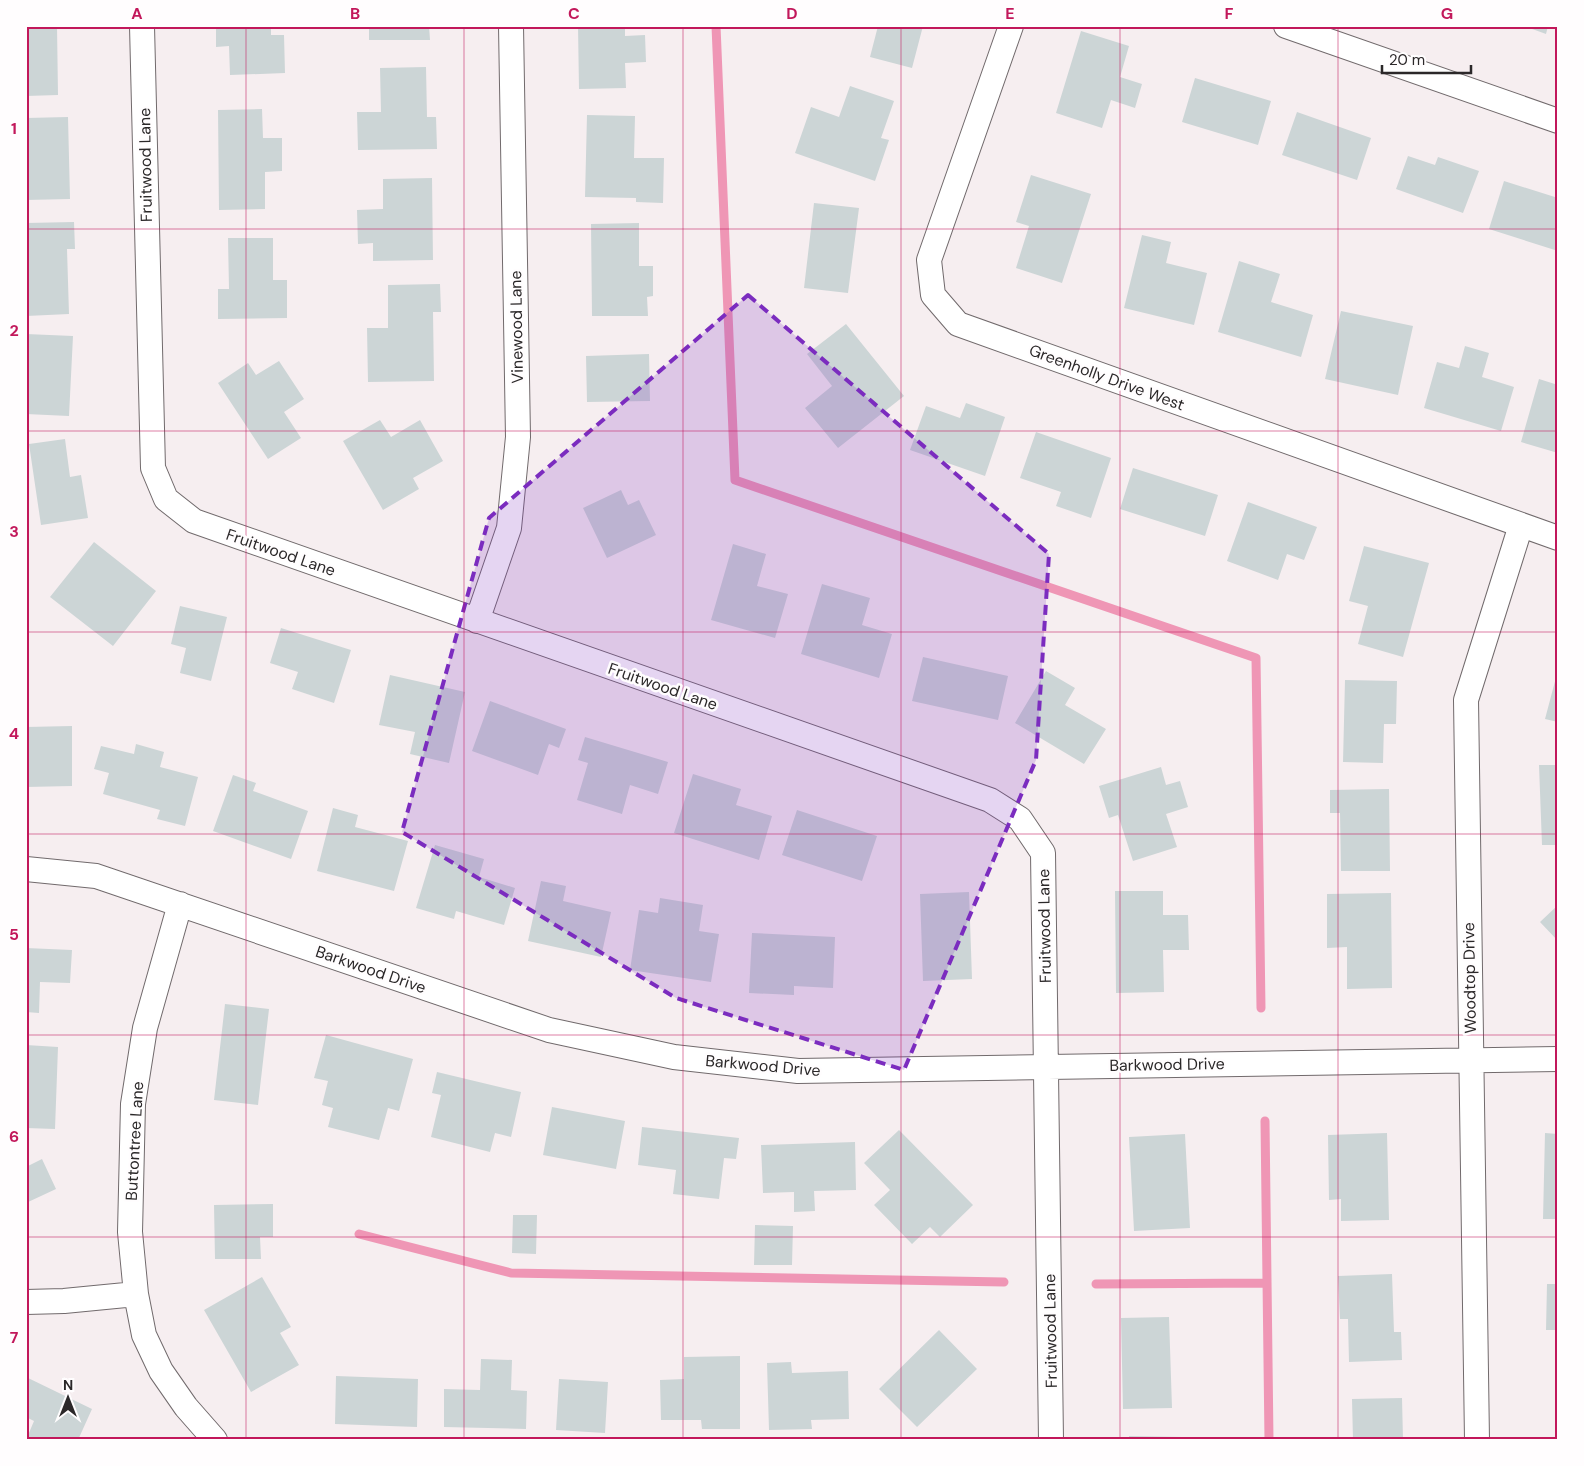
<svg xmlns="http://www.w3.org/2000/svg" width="1584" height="1466" font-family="'DM Sans',sans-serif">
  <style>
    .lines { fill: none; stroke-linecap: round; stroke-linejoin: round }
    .stream { stroke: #ef96b5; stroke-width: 9 }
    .building { fill: #ccd5d6 }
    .minor-casing { stroke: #716a6c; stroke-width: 26 }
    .minor { stroke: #fff; stroke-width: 24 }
    .marked { fill: #7b2cbf; fill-opacity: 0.2; stroke: #7b2cbf; stroke-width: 4; stroke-dasharray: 10 6; stroke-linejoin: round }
    .grid { fill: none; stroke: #c2185b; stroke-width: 1; stroke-opacity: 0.55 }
    .labels { text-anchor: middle; stroke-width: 5; stroke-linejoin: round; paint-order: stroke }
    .street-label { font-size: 16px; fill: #2b2829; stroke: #fffdfe }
    .neatline { fill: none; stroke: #c2185b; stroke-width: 2 }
    .grid-label { font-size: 16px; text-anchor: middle; font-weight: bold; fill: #c2185b }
  </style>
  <rect width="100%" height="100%" fill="#f6eef0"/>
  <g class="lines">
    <path class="stream" d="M716,26L735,480L1256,658L1261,1008
      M1265,1121L1269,1440
      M359,1234L511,1273L1004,1282
      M1096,1284L1267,1283"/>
  </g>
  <path class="building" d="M26,26H57L58,95L26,96Z
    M271,26V35H284L285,73L230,75L229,46L216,47V27Z
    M369,26H429L430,40H369Z
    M578,26H625V36L645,35L646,62L625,63L626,88L579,89Z
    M878,26H923L912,68L870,57Z
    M1524,26H1548L1546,34Z
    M1081,31L1129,46L1120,77L1142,84L1135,108L1111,100L1102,128L1056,113Z
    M426,67L427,117H436L437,149L358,150L357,112H381L380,68Z
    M1195,78L1271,101L1258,145L1182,122Z
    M850,86L894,101L881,138L889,140L875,181L795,153L811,107L839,117Z
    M262,109L263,138H282V171L265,172V209L219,210L218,110Z
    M1297,112L1371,138L1357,180L1282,155Z
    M587,115L635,116L634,158H664L663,203L636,202V198L585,197Z
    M68,117L70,199L26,200V118Z
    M1408,156L1435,165L1438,157L1479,171L1463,213L1396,189Z
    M1031,175L1091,194L1062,283L1016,268L1029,226L1016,222Z
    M432,178L433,260L373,261V243L358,244L357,210L383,209V179Z
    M1504,181L1558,198V251L1489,229Z
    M814,203L859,208L848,293L804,288Z
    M74,222L75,249H67L69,314L26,316V223Z
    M639,223V266H653V296L647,297L648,316H592L591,224Z
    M1142,235L1171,242L1166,263L1207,273L1194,325L1124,308Z
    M228,238H273V280H287V318L218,319V289H229Z
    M1239,261L1280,274L1271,302L1313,315L1301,357L1218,332Z
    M440,284L441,312H433L434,381L368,382L367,328H388V285Z
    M1341,311L1413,326L1398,395L1325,379Z
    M846,324L904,396L838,448L805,408L832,386L807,354Z
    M26,334L73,336L69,416L26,414Z
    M1465,346L1489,353L1482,377L1514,387L1501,431L1424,408L1437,362L1459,368Z
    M649,354L650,401L587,402L586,356Z
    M279,361L304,399L284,412L301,438L268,459L218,383L248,363L256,375Z
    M1539,379L1558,385V453L1521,442Z
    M966,403L1005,417L985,476L910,450L926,406L960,418Z
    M380,420L391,437L420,420L443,461L413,478L419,489L383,510L343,441Z
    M1036,432L1111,458L1091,518L1056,506L1061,492L1020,478Z
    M65,439L70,477L81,475L88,518L41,525L29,444Z
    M1133,468L1218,495L1205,536L1120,509Z
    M621,490L628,505L639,500L656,535L607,558L583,508Z
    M1248,502L1317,527L1304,560L1287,554L1278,580L1227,561Z
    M94,542L156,591L113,646L50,597Z
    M733,544L766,554L757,586L788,594L775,638L711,620Z
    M1364,546L1429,563L1403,657L1358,644L1368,606L1349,601Z
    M822,584L870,598L862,625L892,634L879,678L801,654Z
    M180,606L227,617L211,681L180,673L186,648L171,644Z
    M281,628L351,650L334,703L292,689L298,672L270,663Z
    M923,657L1008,676L998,720L912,701Z
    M1558,670V722L1545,719Z
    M1046,671L1075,688L1065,705L1106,729L1084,764L1015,723Z
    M390,675L465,692L449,763L410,754L415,732L379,725Z
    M1345,680L1397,681L1396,724H1384L1383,763L1343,762Z
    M490,701L566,729L559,748L549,744L538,775L472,751Z
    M72,726V786L26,787V727Z
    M585,737L668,762L658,794L630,785L622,814L577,800L588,763L578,760Z
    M136,744L164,752L160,767L198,777L185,826L157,819L160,810L103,794L109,773L94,769L101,746L134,754Z
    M1539,765H1558V845H1542Z
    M1161,767L1166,785L1180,781L1188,807L1166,814L1177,847L1133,861L1118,815L1109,818L1099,786Z
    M693,774L741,789L736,805L772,816L759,860L674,833Z
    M233,775L256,783L253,791L308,811L291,859L213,831Z
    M1389,789L1390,871H1341L1340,813H1330V790Z
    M333,808L358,815L355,827L408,841L394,891L317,871Z
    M797,810L877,836L862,881L782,855Z
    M435,845L484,859L479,877L515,888L504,925L456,911L454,919L416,908Z
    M541,881L566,886L563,901L611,912L601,957L528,941Z
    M1115,891H1163V915H1188L1189,950H1163L1164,992L1116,993Z
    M969,892L972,979L923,981L920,894Z
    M1391,893L1392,988L1347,989V947L1327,948V894Z
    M660,898L703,905L699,931L719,934L711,982L630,970L639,910L658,913Z
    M1558,905V941L1540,922Z
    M752,933L835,937L833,988L794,986V995L749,993Z
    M26,948L72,950L70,983L40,982L39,1013L26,1012Z
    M225,1004L269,1009L258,1105L214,1100Z
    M326,1035L413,1059L399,1111L388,1108L379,1140L328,1127L333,1108L322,1105L328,1081L314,1078Z
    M26,1045L58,1047L55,1129L26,1128Z
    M437,1072L521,1092L511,1137L495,1133L490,1152L431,1137L441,1095L432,1093Z
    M552,1107L625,1121L616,1169L543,1155Z
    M642,1127L739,1138L736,1159L724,1158L719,1199L673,1194L676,1170L638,1165Z
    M899,1130L973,1205L940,1237L930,1227L912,1244L874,1205L890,1190L864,1163Z
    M1387,1133L1389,1220L1341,1221V1199L1329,1200L1328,1135Z
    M1545,1133L1558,1134V1219H1543Z
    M1185,1134L1190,1228L1134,1231L1129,1137Z
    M855,1142L856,1190L814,1191L815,1211L794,1212V1192L763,1193L761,1145Z
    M42,1159L56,1189L26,1203V1167Z
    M273,1204V1237H260L261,1259H215L214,1205Z
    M513,1215H537L536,1254L512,1253Z
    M755,1225L793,1226L792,1265H754Z
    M1392,1274L1394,1332H1401L1402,1360L1349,1362L1348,1319H1340L1338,1276Z
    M262,1277L291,1327L280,1333L299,1365L251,1392L204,1310Z
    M1547,1284H1558V1330H1546Z
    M1169,1317L1172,1408L1123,1409L1121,1318Z
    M939,1330L977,1369L917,1427L879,1389Z
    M740,1356V1429H702L701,1420H661L660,1380L684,1379V1357Z
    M481,1359L512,1360L511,1390L527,1391L526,1429L444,1427V1389L480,1390Z
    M791,1362L792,1373L848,1371L849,1419L811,1420L812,1429L769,1430L767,1363Z
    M336,1376L418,1379L417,1427L335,1424Z
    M26,1377L92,1409L78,1440H26L34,1421L26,1417Z
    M559,1379L608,1382L605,1433L556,1430Z
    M1402,1398L1403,1440H1353L1352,1399Z
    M1129,1436L1182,1437V1440H1129Z"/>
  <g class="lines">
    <defs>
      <path id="minor" d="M142,26L153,468L166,499L194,521L990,800L1020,819L1043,853L1051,1440
        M1011,26L929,260L933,295L958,324L1558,538
        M1286,26L1558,121
        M477,621L509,528L518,437L511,26
        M26,869L96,876L549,1030L674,1057L798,1071L1558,1059
        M180,904L145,1028L133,1104L130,1232L136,1294L144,1335L161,1371L186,1407L215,1440
        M26,1302L64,1301L136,1294
        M1477,1440L1466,700L1521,525"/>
    </defs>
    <use href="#minor" class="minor-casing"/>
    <use href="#minor" class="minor"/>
  </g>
  <path class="marked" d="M748,295L1049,554L1036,760L904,1070L676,998L402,832L489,518Z"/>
  <path class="grid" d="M246,26V1440M464,26V1440M683,26V1440M901,26V1440M1120,26V1440M1338,26V1440M26,229H1558M26,431H1558M26,632H1558M26,834H1558M26,1035H1558M26,1237H1558"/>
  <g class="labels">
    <g class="street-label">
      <text transform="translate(145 165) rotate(-91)" y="6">Fruitwood Lane</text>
      <text transform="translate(516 327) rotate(-91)" y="6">Vinewood Lane</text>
      <text transform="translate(1107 377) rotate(20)" y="6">Greenholly Drive West</text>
      <text transform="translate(281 552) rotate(19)" y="6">Fruitwood Lane</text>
      <text transform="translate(663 686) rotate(19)" y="6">Fruitwood Lane</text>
      <text transform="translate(1044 926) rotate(-91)" y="6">Fruitwood Lane</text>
      <text transform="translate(371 969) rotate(19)" y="6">Barkwood Drive</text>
      <text transform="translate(1469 978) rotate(-91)" y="6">Woodtop Drive</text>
      <text transform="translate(1167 1064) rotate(-1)" y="6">Barkwood Drive</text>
      <text transform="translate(763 1065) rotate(5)" y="6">Barkwood Drive</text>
      <text transform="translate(134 1141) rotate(-87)" y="6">Buttontree Lane</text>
      <text transform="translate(1050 1331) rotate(-91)" y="6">Fruitwood Lane</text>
    </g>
  </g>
  <rect width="1584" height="1466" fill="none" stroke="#fffdfe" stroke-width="55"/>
  <g transform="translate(68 1398)" stroke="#fffdfe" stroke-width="4" paint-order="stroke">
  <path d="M0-4L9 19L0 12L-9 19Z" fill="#2b2829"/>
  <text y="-8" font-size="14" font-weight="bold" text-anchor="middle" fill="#2b2829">N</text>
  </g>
  <path d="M1382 65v8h89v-8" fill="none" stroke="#2b2829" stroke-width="2.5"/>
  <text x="1389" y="65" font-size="15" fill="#2b2829" stroke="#fffdfe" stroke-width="4" paint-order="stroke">20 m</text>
  <rect x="28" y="28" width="1528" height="1410" class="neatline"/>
  <g class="grid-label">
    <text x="137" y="19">A</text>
    <text x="355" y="19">B</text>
    <text x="574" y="19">C</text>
    <text x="792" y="19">D</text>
    <text x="1010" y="19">E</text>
    <text x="1229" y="19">F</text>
    <text x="1447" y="19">G</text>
    <text x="14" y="134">1</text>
    <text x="14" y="336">2</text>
    <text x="14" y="537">3</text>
    <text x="14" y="739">4</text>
    <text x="14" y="940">5</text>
    <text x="14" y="1142">6</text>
    <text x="14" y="1343">7</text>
  </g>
</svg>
